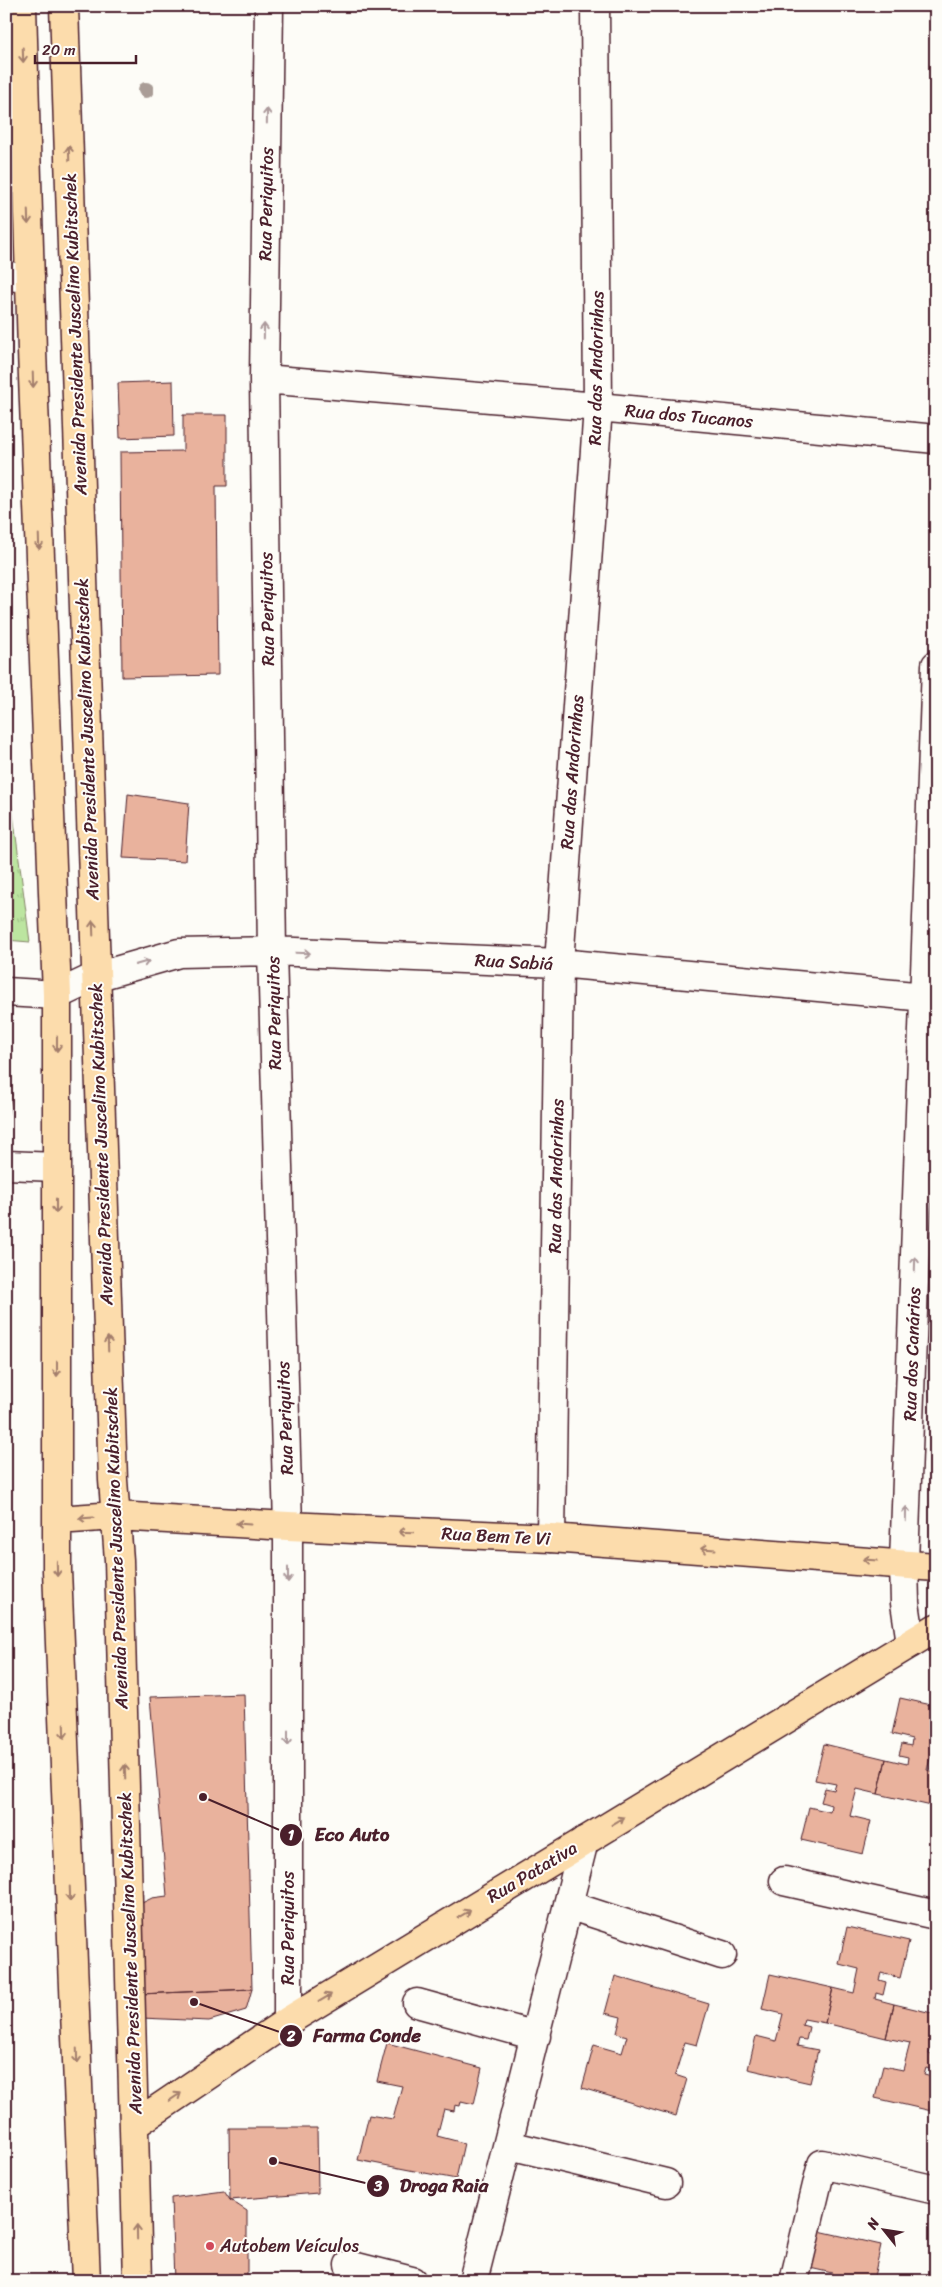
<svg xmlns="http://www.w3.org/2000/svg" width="942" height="2287" font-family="Sriracha,sans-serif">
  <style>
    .grass { fill: url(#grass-tufts); stroke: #838266 }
    .building { fill: #e9b29d; stroke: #4a1f2b }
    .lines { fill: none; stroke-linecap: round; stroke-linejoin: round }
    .minor-casing { stroke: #4a1f2b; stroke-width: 31 }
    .major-casing { stroke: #4a1f2b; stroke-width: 31 }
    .minor { stroke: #fdfcf7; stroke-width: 28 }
    .major { stroke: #fcdcac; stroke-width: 28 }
    .tree { fill: #aa9d97 }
    .oneway { stroke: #a37e6c }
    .oneway2 { stroke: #ac999b }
    .poi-dot { fill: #d1495b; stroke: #fdfcf7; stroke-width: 2 }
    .labels { text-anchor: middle; stroke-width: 4; stroke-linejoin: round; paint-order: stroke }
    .street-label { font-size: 18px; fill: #4a1f2b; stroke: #fdfcf7 }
    .poi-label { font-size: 18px; fill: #4a1f2b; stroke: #fdfcf7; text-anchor: start }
    .leader { fill: none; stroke: #4a1f2b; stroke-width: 2 }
    .callout-dot { fill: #4a1f2b; stroke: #fdfcf7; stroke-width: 2 }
    .mark-label { font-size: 15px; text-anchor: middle; font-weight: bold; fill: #fff }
    .callout-label { font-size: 19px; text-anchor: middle; font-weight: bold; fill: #4a1f2b; stroke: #fdfcf7; stroke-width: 4; stroke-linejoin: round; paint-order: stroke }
  </style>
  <defs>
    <pattern id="grass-tufts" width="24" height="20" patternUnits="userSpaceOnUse" patternTransform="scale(1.25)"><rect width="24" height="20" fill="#bce5a0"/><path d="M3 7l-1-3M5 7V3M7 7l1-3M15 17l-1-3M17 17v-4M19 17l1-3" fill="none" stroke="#a3c48a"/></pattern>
  </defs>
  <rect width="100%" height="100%" fill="#fdfcf7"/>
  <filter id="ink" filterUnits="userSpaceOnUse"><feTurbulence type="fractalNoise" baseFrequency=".02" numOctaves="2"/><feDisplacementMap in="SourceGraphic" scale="10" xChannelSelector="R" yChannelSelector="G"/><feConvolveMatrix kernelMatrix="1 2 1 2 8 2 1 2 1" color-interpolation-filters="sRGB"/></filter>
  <g filter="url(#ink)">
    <path class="grass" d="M6,761L30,942L6,940Z"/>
    <path class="building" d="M173,381L174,436L120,438L118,383Z
      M183,415H227V486H216L218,675L122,677L120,452L183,451Z
      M128,794L189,803L185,861L123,858Z
      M6,1094H12L6,1123Z
      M244,1694L252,1989L140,1994L136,1906L152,1898L167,1896L150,1697Z
      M900,1698L936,1706V1744H934L927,1770L936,1772V1807L878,1794L886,1759L907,1764L908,1757L899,1755L902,1744L911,1746L912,1739L892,1734Z
      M824,1744L886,1759L878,1794L857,1789L850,1816L871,1821L863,1854L801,1840L809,1807L830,1812L831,1805L821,1802L825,1788L834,1790L836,1784L815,1780Z
      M936,1836V1871L928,1869Z
      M847,1927L909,1941L900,1978L881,1973L879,1980L886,1982L883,1995L876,1993L875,1999L894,2004L886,2038L825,2023L833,1988L854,1993L859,1969L839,1964Z
      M770,1974L833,1988L825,2023L804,2019L802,2025L809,2027L806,2040L799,2039L797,2046L818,2050L810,2083L748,2069L756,2036L776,2041L783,2014L762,2009Z
      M615,1976L709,2004L697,2045L685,2042L675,2075L687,2079L676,2116L582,2088L594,2045L622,2053L627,2036L617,2033L621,2017L605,2013Z
      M252,1989L246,2010L209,2021L141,2018L140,1994Z
      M894,2004L936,2014V2049L931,2048L929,2054L936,2057L933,2070L926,2068L924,2075L936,2078V2112L875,2098L883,2066L903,2070L910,2043L886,2038Z
      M387,2043L482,2068L474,2104L461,2101L460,2106L455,2105L454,2111L444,2109L437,2136L464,2143L456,2179L358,2160L369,2115L393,2119L402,2086L377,2081Z
      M229,2128H317L318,2193L230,2200Z
      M224,2191L230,2200L247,2211V2281H174L171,2198Z
      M819,2231L881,2245L873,2281L848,2277L847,2281H831L832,2273L810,2268Z"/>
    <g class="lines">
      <defs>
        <path id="minor" d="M269,6L264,379L272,951L288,1526V2021
          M6,276L30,278
          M264,379L598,407L936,439
          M6,992L57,995L95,977L179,953L272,951L559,963L936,998
          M6,1165L56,1167
          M551,1538L559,963L598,407L595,6
          M911,1643L905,1603L904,1563L936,665
          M784,1881L936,1915
          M568,1905L722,1955
          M417,2003L536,2036
          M509,2145L666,2183
          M349,2265L412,2281
          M473,2281L584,1841
          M794,2281L822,2164L936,2190"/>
        <path id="major" d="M22,6L32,351L57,995V1570L86,2281
          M64,6L113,1480L119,1560L138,2281
          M57,1520L116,1516L288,1526L551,1538L936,1567
          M134,2125L288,2021L936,1628"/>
      </defs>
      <use href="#minor" class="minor-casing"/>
      <use href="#major" class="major-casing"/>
      <use href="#minor" class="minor"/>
      <use href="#major" class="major"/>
    </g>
    <circle class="tree" cx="146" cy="90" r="8"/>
    <defs><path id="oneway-shaft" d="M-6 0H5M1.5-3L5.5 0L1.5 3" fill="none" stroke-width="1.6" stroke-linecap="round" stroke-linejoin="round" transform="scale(1.25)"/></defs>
    <g class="oneway">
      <use href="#oneway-shaft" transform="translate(23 55) rotate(88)"/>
      <use href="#oneway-shaft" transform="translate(69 153) rotate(-92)"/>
      <use href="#oneway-shaft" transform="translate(28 217) rotate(88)"/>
      <use href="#oneway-shaft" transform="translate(33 380) rotate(88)"/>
      <use href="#oneway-shaft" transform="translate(39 542) rotate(88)"/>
      <use href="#oneway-shaft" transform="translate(93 928) rotate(-92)"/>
      <use href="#oneway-shaft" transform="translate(57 1044) rotate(90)"/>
      <use href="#oneway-shaft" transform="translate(56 1206) rotate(90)"/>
      <use href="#oneway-shaft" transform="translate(108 1344) rotate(-92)"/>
      <use href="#oneway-shaft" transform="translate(57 1369) rotate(90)"/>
      <use href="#oneway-shaft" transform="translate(86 1518) rotate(176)"/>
      <use href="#oneway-shaft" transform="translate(243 1524) rotate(-176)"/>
      <use href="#oneway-shaft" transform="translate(406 1532) rotate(-178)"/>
      <use href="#oneway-shaft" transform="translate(708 1549) rotate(-176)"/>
      <use href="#oneway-shaft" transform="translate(870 1560) rotate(-176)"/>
      <use href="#oneway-shaft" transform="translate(57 1569) rotate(89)"/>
      <use href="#oneway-shaft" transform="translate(64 1731) rotate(88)"/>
      <use href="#oneway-shaft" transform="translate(125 1772) rotate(-92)"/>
      <use href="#oneway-shaft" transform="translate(618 1821) rotate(-31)"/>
      <use href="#oneway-shaft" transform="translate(70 1894) rotate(88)"/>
      <use href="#oneway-shaft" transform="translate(464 1914) rotate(-31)"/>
      <use href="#oneway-shaft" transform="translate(325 1998) rotate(-31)"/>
      <use href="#oneway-shaft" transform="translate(77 2056) rotate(88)"/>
      <use href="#oneway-shaft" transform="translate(175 2097) rotate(-34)"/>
      <use href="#oneway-shaft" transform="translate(137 2232) rotate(-91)"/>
    </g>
    <g class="oneway2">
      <use href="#oneway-shaft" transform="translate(267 116) rotate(-89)"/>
      <use href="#oneway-shaft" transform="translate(264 331) rotate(-89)"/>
      <use href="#oneway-shaft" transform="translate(303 953) rotate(2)"/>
      <use href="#oneway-shaft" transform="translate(142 963) rotate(-16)"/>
      <use href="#oneway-shaft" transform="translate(915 1264) rotate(-88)"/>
      <use href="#oneway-shaft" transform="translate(906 1514) rotate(-88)"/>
      <use href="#oneway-shaft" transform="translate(288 1575) rotate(90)"/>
      <use href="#oneway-shaft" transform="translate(288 1738) rotate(90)"/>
    </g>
  </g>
  <circle class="poi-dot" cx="210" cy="2246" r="5"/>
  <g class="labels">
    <g class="street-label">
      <text transform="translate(266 204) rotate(-89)" y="6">Rua Periquitos</text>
      <text transform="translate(75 334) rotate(-92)" y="6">Avenida Presidente Juscelino Kubitschek</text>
      <text transform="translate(596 368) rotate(-89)" y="6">Rua das Andorinhas</text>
      <text transform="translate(689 416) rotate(5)" y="6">Rua dos Tucanos</text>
      <text transform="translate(267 609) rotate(-91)" y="6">Rua Periquitos</text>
      <text transform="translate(87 739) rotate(-92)" y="6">Avenida Presidente Juscelino Kubitschek</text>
      <text transform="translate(572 772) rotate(-86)" y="6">Rua das Andorinhas</text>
      <text transform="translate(514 962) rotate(3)" y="6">Rua Sabiá</text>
      <text transform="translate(274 1013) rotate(-91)" y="6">Rua Periquitos</text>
      <text transform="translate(101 1144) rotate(-92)" y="6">Avenida Presidente Juscelino Kubitschek</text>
      <text transform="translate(556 1176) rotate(-89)" y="6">Rua das Andorinhas</text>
      <text transform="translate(912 1354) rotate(-88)" y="6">Rua dos Canários</text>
      <text transform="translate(285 1418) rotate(-92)" y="6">Rua Periquitos</text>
      <text transform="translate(496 1536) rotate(3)" y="6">Rua Bem Te Vi</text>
      <text transform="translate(116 1548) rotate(-92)" y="6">Avenida Presidente Juscelino Kubitschek</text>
      <text transform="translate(532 1872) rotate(-31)" y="6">Rua Patativa</text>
      <text transform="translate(288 1928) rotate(-90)" y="6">Rua Periquitos</text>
      <text transform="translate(130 1953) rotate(-92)" y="6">Avenida Presidente Juscelino Kubitschek</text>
    </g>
    <g class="poi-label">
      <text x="220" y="2252">Autobem Veículos</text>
    </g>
  </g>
  <path class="leader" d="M203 1797L291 1835M194 2002L291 2036M273 2161L378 2186"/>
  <g class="callout-dot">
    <circle cx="203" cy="1797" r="5"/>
    <circle cx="194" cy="2002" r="5"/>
    <circle cx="273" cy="2161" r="5"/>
    <circle cx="291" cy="1835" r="12"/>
    <circle cx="291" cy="2036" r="12"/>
    <circle cx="378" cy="2186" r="12"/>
  </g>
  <g class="mark-label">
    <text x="291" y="1840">1</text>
    <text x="291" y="2041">2</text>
    <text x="378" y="2191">3</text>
  </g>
  <g class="callout-label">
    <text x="352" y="1841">Eco Auto</text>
    <text x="367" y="2042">Farma Conde</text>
    <text x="444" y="2192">Droga Raia</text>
  </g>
  <rect width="942" height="2287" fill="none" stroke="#fdfcf7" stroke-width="25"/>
  <rect x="12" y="12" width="917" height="2262" fill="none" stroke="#4a1f2b" stroke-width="2" filter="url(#ink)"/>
  <g transform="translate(884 2230) rotate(300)" stroke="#fdfcf7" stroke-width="4" paint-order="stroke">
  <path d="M0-4L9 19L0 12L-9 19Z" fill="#4a1f2b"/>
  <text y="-8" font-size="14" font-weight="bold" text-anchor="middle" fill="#4a1f2b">N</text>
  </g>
  <path d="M35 55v8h101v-8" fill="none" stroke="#4a1f2b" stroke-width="2.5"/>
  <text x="42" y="55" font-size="15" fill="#4a1f2b" stroke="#fdfcf7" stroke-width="4" paint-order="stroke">20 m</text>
</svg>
